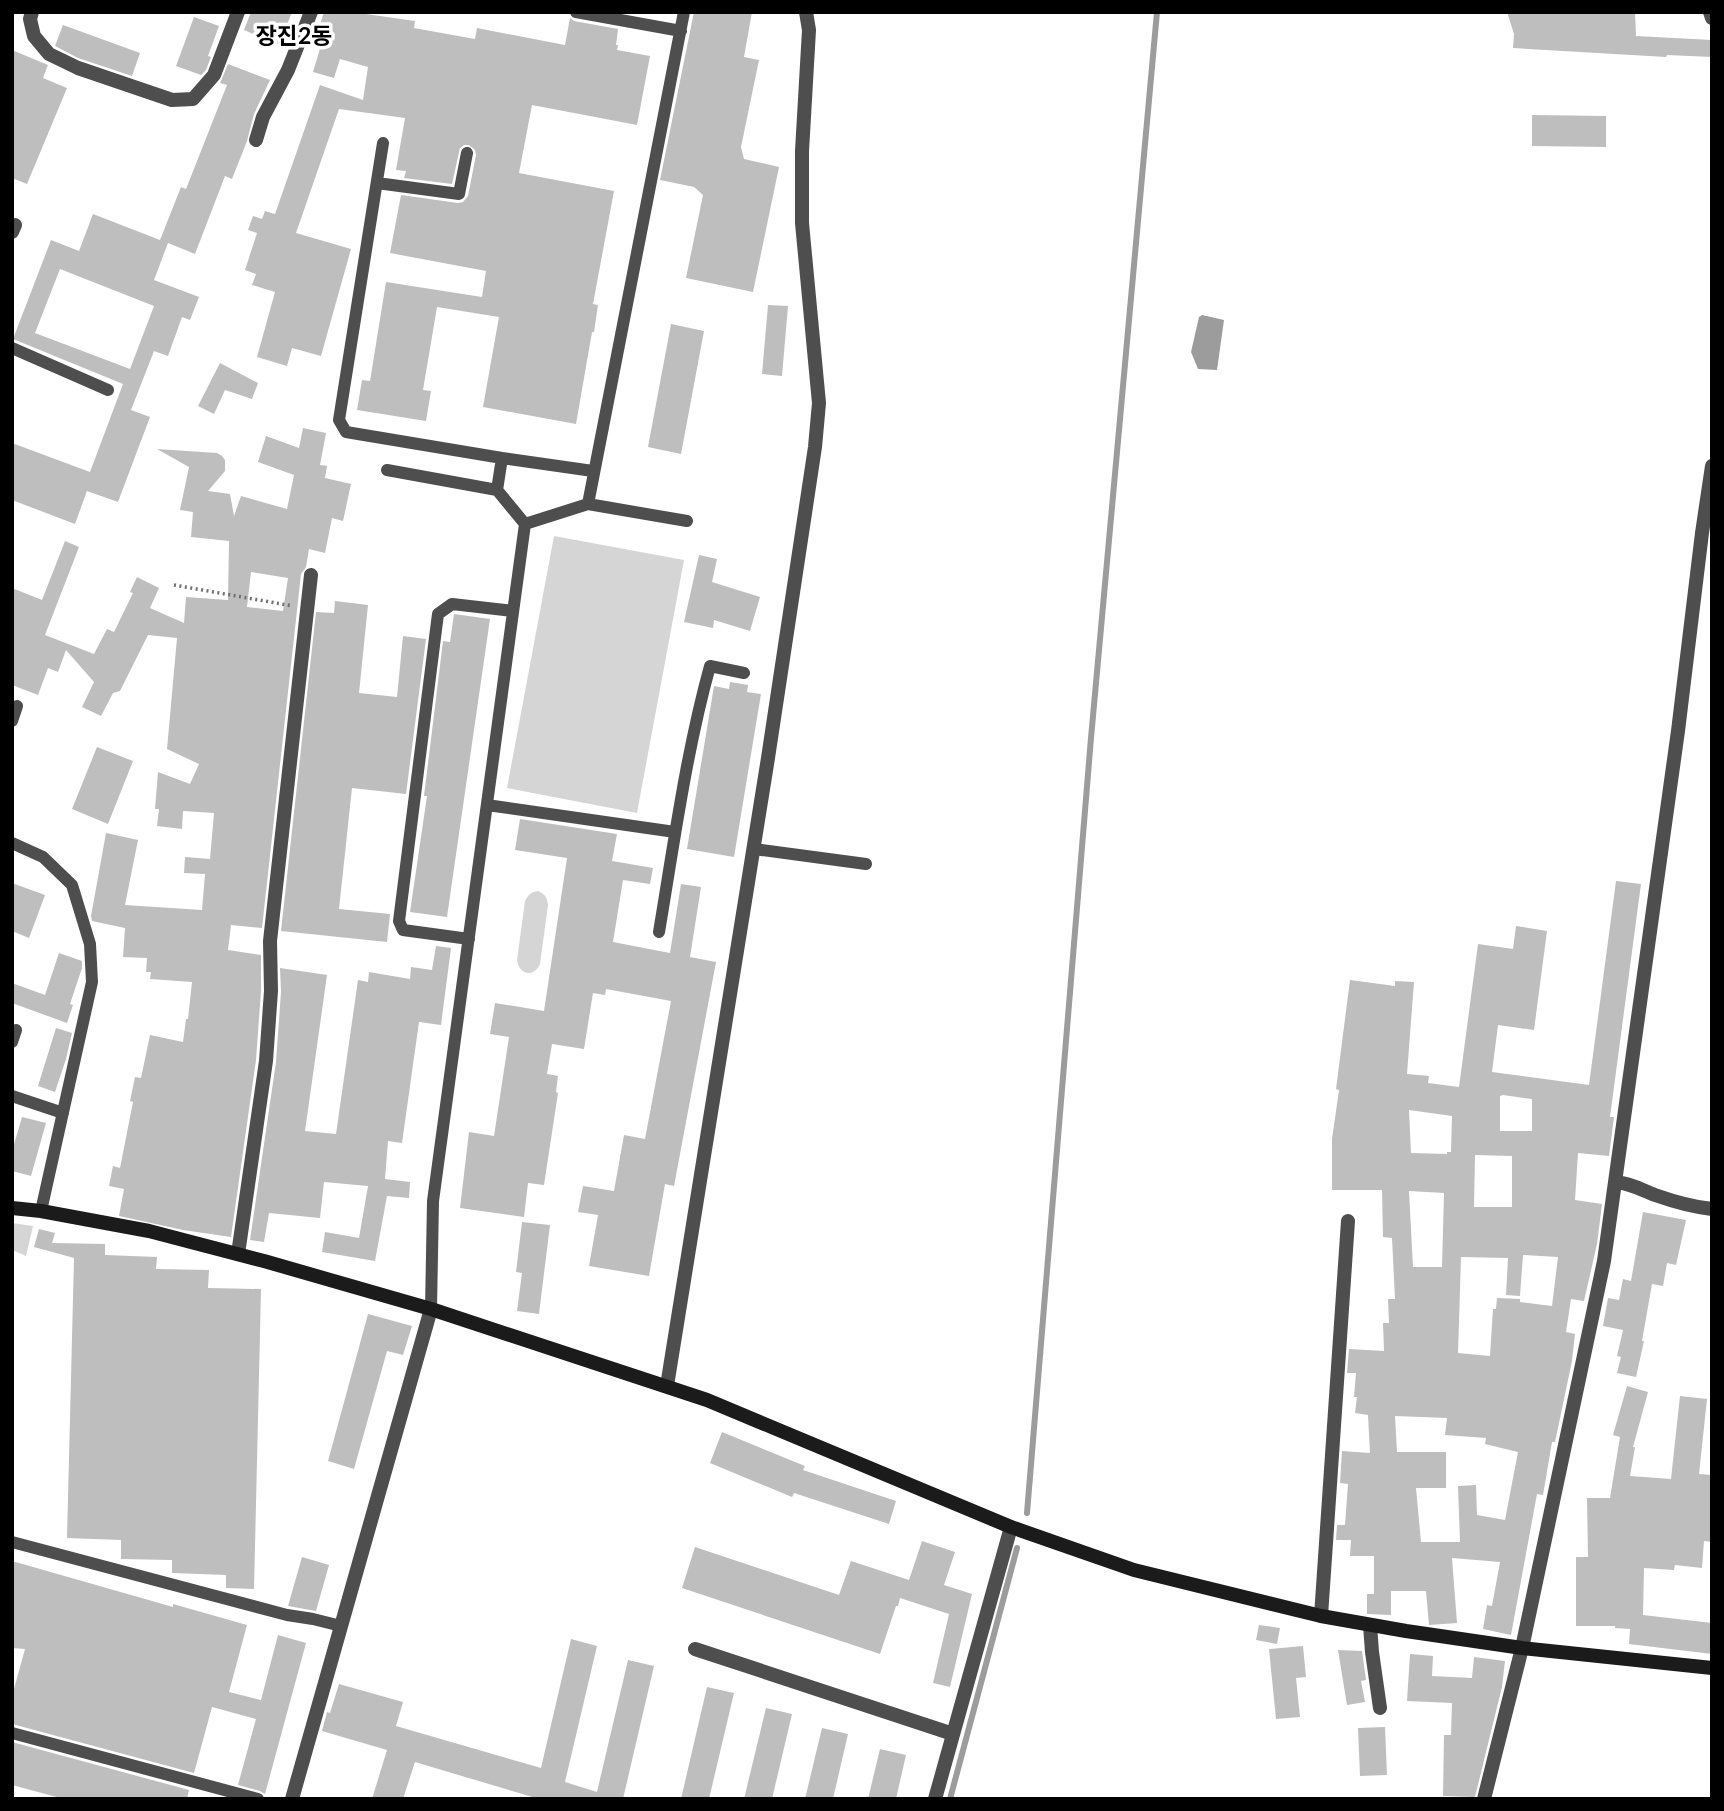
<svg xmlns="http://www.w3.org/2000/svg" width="1724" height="1811" font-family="Lato,'Noto Sans KR',sans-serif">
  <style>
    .green { fill: #d5d5d5 }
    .water { fill: #9c9c9c }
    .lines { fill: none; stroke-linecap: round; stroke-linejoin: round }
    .stream { stroke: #9c9c9c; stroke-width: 6 }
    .building { fill: #bebebe; fill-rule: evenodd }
    .path { stroke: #707070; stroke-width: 3.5; stroke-dasharray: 2 3.5; stroke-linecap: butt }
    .lane { stroke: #4e4e4e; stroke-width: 12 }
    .street { stroke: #4e4e4e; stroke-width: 14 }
    .secondary { stroke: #1b1b1b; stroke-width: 14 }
    .labels { text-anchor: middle; stroke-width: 7; stroke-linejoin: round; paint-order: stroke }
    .quarter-label { font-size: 23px; font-weight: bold; fill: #000; stroke: #fff }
  </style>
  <rect width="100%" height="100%" fill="#fff"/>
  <path class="green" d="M554,536L684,560L637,813L507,788Z
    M538,891C545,894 547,897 548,905L540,964C534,978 519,975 517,960L525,901C528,895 531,892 538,891Z
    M12,1223L33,1226L26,1256L12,1250Z"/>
  <path class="water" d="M1202,315L1224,320L1217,370L1198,369L1191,352L1199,317Z"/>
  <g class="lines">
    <path class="stream" d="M1027,1513L1091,738L1157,12
      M950,1799L1017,1548"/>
  </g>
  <path class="building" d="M251,12H292L279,45L244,30Z
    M324,12H367L366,14L415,21L414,28L475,39L477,28L565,45L570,18L574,21L618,29L616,45H618L617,50L650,56L637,125L532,105L519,173L614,191L593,304L598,305L594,332H592L576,424L483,407L499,317L437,307L423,390L431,391L426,421L357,410L362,380L370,381L386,282L482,297L486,271L390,253L401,195L458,203L463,202L468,196L476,155L475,150L469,145H464L460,148L452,184L404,178L406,171L396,170L405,118L339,109L296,233L351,249L321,356L292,348L287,366L257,357L275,292L252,285L256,274L245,270L257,233L248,230L253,216L262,219L265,211L275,214L320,85L363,100L368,67L340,59L334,78L313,72L322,42L315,40Z
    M694,12H752L744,57L759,60L741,147L744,159L779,167L753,292L686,278L703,195L694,187L660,180Z
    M1507,12H1635L1636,36L1712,40V57L1667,55L1666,57L1513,48L1514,34Z
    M194,17L219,26L208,56L211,57L206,70L201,75L176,66Z
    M63,25L140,53L132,76L78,58L55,46Z
    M12,50L48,65L43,78L67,88L27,184L12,178Z
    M228,64L270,80L254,114L247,141L232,179L225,176L195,254L168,243L154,280L199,297L190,320L182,317L168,356L154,351L131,410L150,417L118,502L87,491L75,524L12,500V443L90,472L123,384L13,339L51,240L79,251L93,214L160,240L181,187L186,189L227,85L220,83ZM60,269L154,306L130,369L35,333Z
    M1532,115L1606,116V147L1532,146Z
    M768,305L788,306L782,376L762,374Z
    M671,324L704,331L681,454L648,447Z
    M220,363L258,383L252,399L225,390L214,414L198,406Z
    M303,428L326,433L320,465L327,466L325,478L351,484L343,521L332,518L325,553L309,549L306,567L301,574L262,928L231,925L228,950L261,955V991L256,1060L231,1237L183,1230L119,1216L124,1189L109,1186L113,1166L120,1168L133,1102L130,1101L135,1077L141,1078L150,1035L183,1042L186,1019H188L192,982L150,979L151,972H146L147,958L123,957L125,928L92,921L91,916L106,833L138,840L125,905L202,910L205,874L184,873L185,857L210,859L214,813L183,811L182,829L157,826L159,809H155L158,772L190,784L199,764L167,749L177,638L148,635L120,691L113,693L101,716L82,707L94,682L66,650L58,672L48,668L38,695L12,685V588L42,600L65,541L79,547L45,635L94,654L107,629L114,632L133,593L130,592L137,577L159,588L150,608L184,623L186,597L228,600L229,541L191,537L193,512L180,510L189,467L157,449L217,453L222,456L225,460V471L208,491L230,494L234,516L241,496L287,509L294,475L258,462L266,436L299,448ZM251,572L288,578L283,611L247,607Z
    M699,555L717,559L712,582L760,597L750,631L714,620L713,628L684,622Z
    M335,601L368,605L359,693L397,697L403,636L426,639L406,794L352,788L339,909L390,914L387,942L281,931L316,612L334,613Z
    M454,614L490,619L447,917L410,912L427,796H424L443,641L450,642Z
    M730,682L748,685L747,692L761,694L734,857L687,849L714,686L729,689Z
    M97,747L133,761L108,824L72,809Z
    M520,819L617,834L612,861L653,868L650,884L623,880L613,942L670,953L681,884L701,887L690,957L716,962L674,1186L665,1184L649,1276L589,1266L598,1215L578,1212L583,1186L614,1191L624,1135L645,1139L671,1001L606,989L605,995L593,993L584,1049L552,1044L547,1074L558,1076L556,1092L558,1093L544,1185L528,1183L524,1217L460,1208L469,1132L494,1136L509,1037L490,1034L495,1003L544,1011L567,858L515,850Z
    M1616,881L1641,884L1610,1117H1614L1609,1156L1578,1153L1575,1200L1602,1204L1597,1244L1584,1301L1571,1299L1566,1332L1575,1334L1572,1361L1555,1442H1552L1543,1495L1537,1494L1511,1635L1483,1629L1487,1605L1492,1606L1500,1562L1452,1558L1457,1623L1429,1625L1426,1591H1391V1615L1367,1614V1594H1374V1556H1350L1351,1540H1336L1337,1525H1345L1348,1484L1340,1483L1342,1451L1370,1453L1368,1415L1355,1413L1357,1397H1354L1356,1373H1347L1349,1349L1384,1351L1383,1323H1389L1388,1299H1395L1392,1238L1383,1237L1382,1190H1332V1139L1339,1090L1336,1089L1350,980L1395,986V981L1414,982L1407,1074L1429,1076L1428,1083L1459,1087L1478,944L1513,949L1516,926L1547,931L1534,1030L1498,1025L1492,1072L1589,1085ZM1503,1095L1532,1099V1131H1500V1096ZM1409,1110L1452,1116L1451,1152H1447V1154L1411,1153ZM1475,1155L1512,1156V1207H1474ZM1409,1191L1444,1193L1442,1267H1413ZM1523,1255L1558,1257L1552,1306L1520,1302V1299L1497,1298L1496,1309H1493L1490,1356L1458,1353L1461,1257L1508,1258L1506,1295L1520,1296ZM1395,1416L1447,1418L1445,1435L1486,1438L1485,1444L1518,1452L1505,1520L1477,1515L1476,1485L1458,1486L1460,1542H1421L1416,1488H1446V1452H1397Z
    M12,883L45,895L29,938L12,931Z
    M436,946L451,948L441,1025L419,1022L402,1143L388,1141L385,1179L410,1182L409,1198L387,1196L375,1261L322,1252L325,1232L359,1238L368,1186L324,1182L320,1218L269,1213L264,1242L250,1240L276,1062L281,992L280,968L327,975L305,1131L336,1134L358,980L368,982L369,972L410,979L411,967L432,970Z
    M59,953L82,961V968L70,1004L73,1005L67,1023L12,1003V983L45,995Z
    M56,1028L72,1033L66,1059L55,1092L38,1086Z
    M22,1117L46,1123L31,1176L12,1171V1151Z
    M1643,1212L1686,1220L1676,1265L1667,1263L1663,1286L1652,1284L1642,1341H1644L1636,1377L1617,1373L1621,1357L1617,1356L1623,1330L1603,1326L1608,1298L1619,1300L1623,1279L1631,1281Z
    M522,1222L550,1225L539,1314L517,1311L522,1273L516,1272Z
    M39,1229L55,1233L52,1243L105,1244V1255L157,1257L156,1269L209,1270L208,1288L261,1289L254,1589L226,1588V1575L172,1573V1560L121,1559V1540L67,1538L74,1258L34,1247Z
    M368,1314L412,1326L403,1355L387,1351L354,1469L328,1461Z
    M1627,1386L1648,1392L1633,1447H1635L1630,1476L1671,1479L1680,1396L1707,1399L1699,1474L1712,1475V1542L1704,1541L1702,1568L1675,1565L1674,1570L1644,1568L1643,1615L1712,1623V1654L1629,1644L1630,1629L1615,1628V1626H1576V1557H1588L1587,1498H1610L1620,1437L1613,1435Z
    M722,1432L805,1466L803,1470L896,1501L889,1524L794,1493L792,1497L710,1463Z
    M922,1541L955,1552L944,1585L972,1594L950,1687L933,1683L949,1614L900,1598L898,1606H896L880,1654L682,1588L695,1547L839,1595L851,1561L909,1580Z
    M302,1557L329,1565L316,1611L288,1606Z
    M12,1561L173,1607V1604L247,1625L229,1692L261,1700L278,1635L306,1643L265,1794L260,1791L238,1785L256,1719L212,1707L194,1773L12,1724V1696L25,1649L12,1648Z
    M1259,1625L1280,1628L1277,1644L1256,1640Z
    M571,1639L597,1646L565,1782L597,1792L628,1660L654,1666L623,1799H539L415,1762L403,1799H372L387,1750L322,1731L327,1712L330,1713L339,1684L403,1702L396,1726L541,1768Z
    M1303,1646L1306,1677L1296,1678L1300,1717L1276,1719L1269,1649Z
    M1338,1650L1362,1651L1366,1680L1361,1681L1365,1702L1347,1705Z
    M1410,1654L1433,1656L1432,1676L1472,1678L1474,1657L1505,1661L1502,1687L1475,1797L1443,1796L1444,1735H1451L1452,1703L1407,1701Z
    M707,1687L734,1693L709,1799H681Z
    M766,1708L792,1714L772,1799H744Z
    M1385,1727L1387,1775L1360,1776L1358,1728Z
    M822,1728L848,1734L833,1799H805Z
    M12,1742L189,1790L187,1799H64L12,1785Z
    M880,1749L906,1755L896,1799H868Z"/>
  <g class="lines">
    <path class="path" d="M174,585L293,606"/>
    <path class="lane" d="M576,12L681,31
      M383,143L339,420L346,432L502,458L593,471
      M377,183L459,194L467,153
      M12,348L108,390
      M502,458L497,490L525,524
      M387,470L497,490
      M588,504L687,521
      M12,721L17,706
      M487,805L675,832
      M12,843L43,857L72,885L90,944L92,982L41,1211
      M754,849L866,864
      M659,932C674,843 686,753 710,666L744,673
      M469,939L403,930L399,921L438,614L452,604L513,611
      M12,1042L16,1030
      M12,1096L63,1113
      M431,1309L433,1201L525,524L588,504L684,12
      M12,1542L287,1615L313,1619L341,1626
      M12,1733L258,1799"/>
    <path class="street" d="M32,12L30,19L34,36L49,54L78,68L172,100L193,99L214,75L238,12
      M1710,12L1712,18
      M256,140L263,117L288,70L311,12
      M12,232L15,225
      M1616,1182C1630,1183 1642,1190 1655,1195C1672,1201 1693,1207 1712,1209
      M238,1254L266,1061L271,991L270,941L311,575
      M667,1386L768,758L815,447L819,403L802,223V151L809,30L806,12
      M1321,1616L1348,1221
      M1370,1625L1372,1652L1380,1708
      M695,1649L953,1734
      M292,1799L431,1309
      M935,1799L1011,1527
      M1484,1799L1522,1648L1604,1261L1678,731L1702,533L1712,466"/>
    <path class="secondary" d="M12,1208L41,1211L149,1231L264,1261L431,1309L707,1400L1011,1527L1134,1570L1321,1616L1406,1631L1522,1648L1712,1668"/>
  </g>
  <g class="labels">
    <g class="quarter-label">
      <text x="294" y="44">장진2동</text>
    </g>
  </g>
  <rect width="1724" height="1811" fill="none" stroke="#000000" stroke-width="28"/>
</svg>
